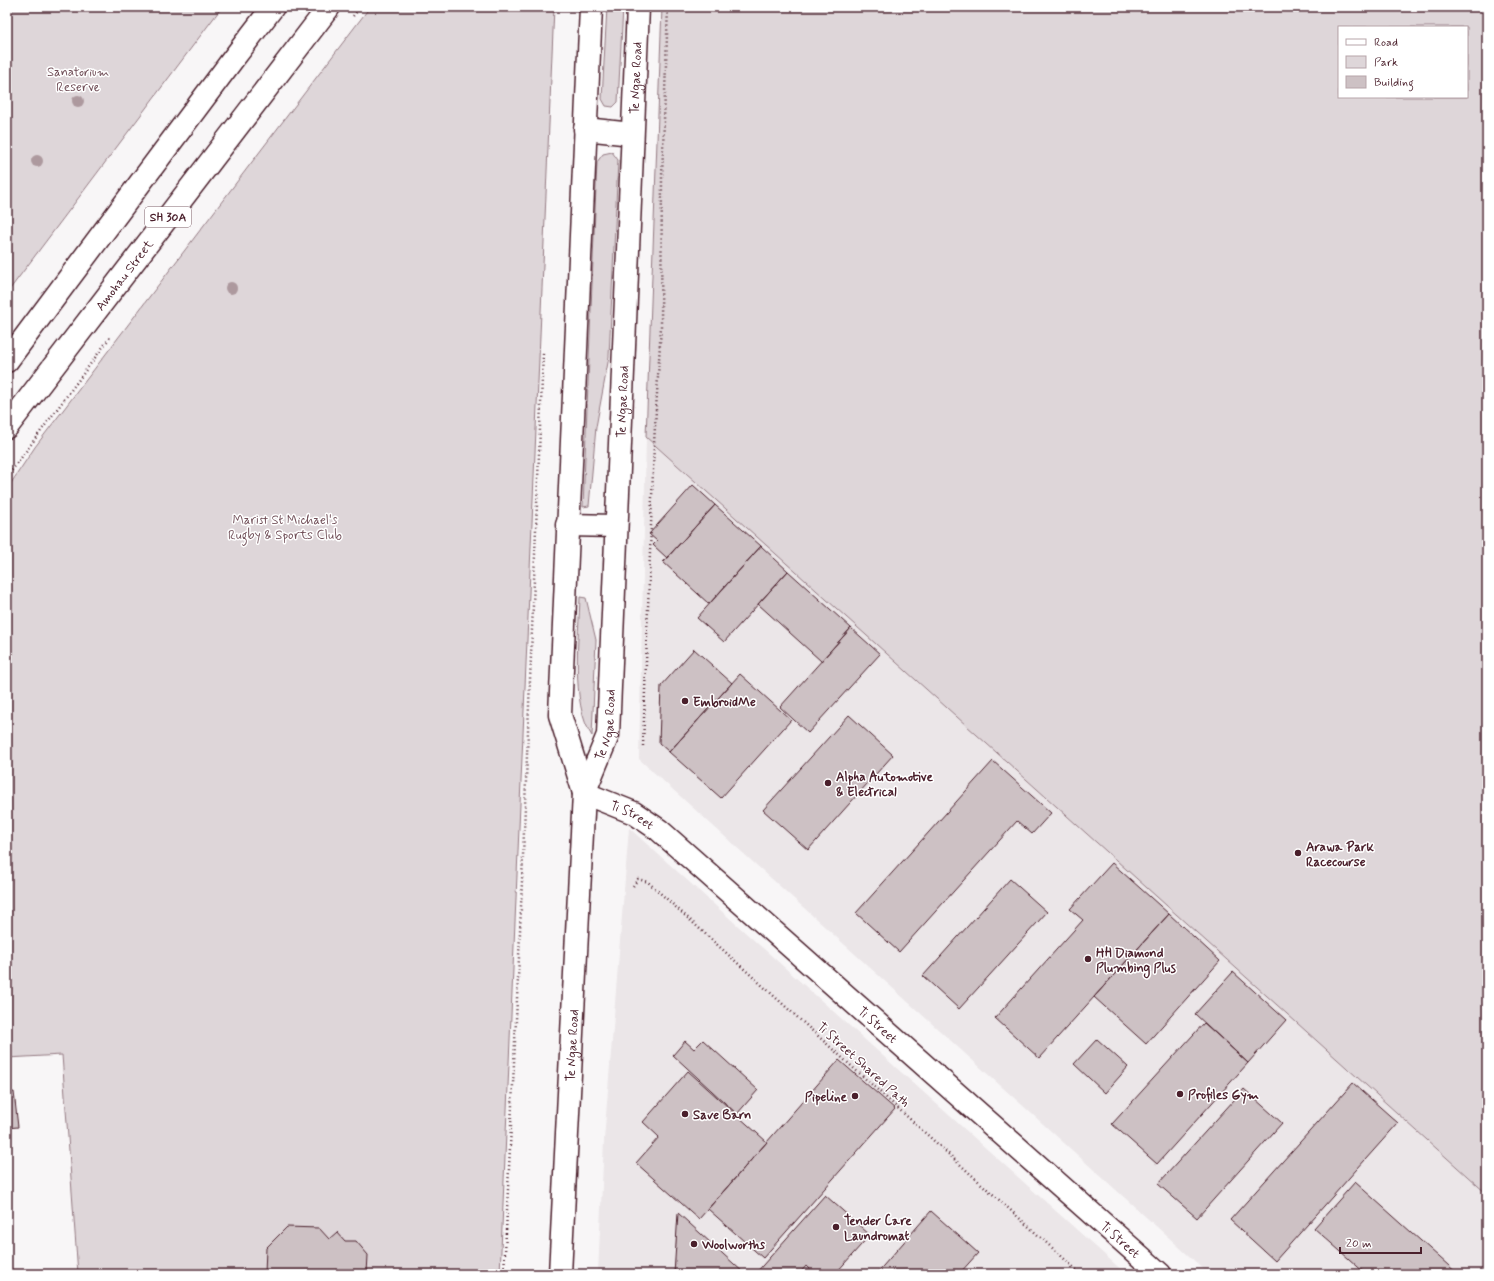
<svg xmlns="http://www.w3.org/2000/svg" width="1494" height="1281" font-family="Mynerve,sans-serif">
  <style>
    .built { fill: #ebe6e8 }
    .green { fill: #ded6d9; stroke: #947a82; fill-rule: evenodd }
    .building { fill: #cdc1c4; stroke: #4a1f2b }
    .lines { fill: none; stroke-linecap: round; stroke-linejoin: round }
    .tertiary-casing { stroke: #4a1f2b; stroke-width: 25 }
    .primary-casing { stroke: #4a1f2b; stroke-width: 25 }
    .path { stroke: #4a1f2b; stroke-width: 2.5; stroke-dasharray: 1 3; stroke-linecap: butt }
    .tertiary { stroke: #fff; stroke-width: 22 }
    .primary { stroke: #fff; stroke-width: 22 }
    .tree { fill: #ad999e }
    .poi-dot { fill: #4a1f2b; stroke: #fff; stroke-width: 1.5 }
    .labels { text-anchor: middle; stroke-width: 3; stroke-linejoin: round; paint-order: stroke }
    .shield { fill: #fff; stroke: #80626b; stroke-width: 1 }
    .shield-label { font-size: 12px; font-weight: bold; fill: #4a1f2b }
    .park-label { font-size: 13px; fill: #6f4d56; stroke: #fff }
    .street-label { font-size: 13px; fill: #4a1f2b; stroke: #fff }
    .poi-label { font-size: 13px; font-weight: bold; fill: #4a1f2b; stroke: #fff; text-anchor: start }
  </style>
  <rect width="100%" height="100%" fill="#f8f6f7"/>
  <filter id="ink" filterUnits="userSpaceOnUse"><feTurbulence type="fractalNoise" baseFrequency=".025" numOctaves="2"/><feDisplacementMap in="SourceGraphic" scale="8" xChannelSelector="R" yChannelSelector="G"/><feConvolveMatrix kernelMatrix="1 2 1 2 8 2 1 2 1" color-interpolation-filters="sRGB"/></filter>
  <g filter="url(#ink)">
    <path class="built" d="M646,437L1487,1194V1274H1209L639,759Z
      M629,828L1126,1274H598L604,1140Z"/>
    <path class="green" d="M7,7H222L7,293Z
      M370,7H554L500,1274H78L62,1055L7,1058V489L35,447Z
      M607,7H623L618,102L613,107L606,106L602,99Z
      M662,7H1487V1194L646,437ZM1339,27H1467V97H1339Z
      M612,152L618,160L609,357L596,427L589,506L583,507L597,162L603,154Z
      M580,597L586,598L596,640L592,736C570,703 579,636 580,597Z"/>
    <path class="building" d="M693,485L715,505L667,558L653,545L657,541L649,534Z
      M715,505L761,546L709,604L663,562Z
      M761,546L788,571L724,642L697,618Z
      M788,571L851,628L821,661L758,604Z
      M851,628L880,654L808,733L780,707Z
      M694,649L732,683L669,752L659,743L661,686Z
      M740,674L791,720L721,798L669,752Z
      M849,715L893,755L808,850L763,810Z
      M993,761L1051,813L1032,834L1017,821L899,952L856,913Z
      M1112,863L1169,914L1039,1058L995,1018L1083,920L1070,909Z
      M1010,879L1047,912L959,1009L923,976Z
      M1169,914L1220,961L1146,1044L1094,997Z
      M1233,972L1286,1020L1248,1063L1195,1014Z
      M1204,1023L1248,1063L1157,1164L1112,1124Z
      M1097,1039L1128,1067L1105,1093L1074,1064Z
      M703,1040L758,1090L737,1114L673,1055L685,1041L694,1049Z
      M839,1060L895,1109L763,1258L708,1209Z
      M688,1071L767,1142L699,1219L636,1163L659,1137L643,1122Z
      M1353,1083L1398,1123L1275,1261L1230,1220Z
      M1244,1089L1282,1123L1197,1218L1158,1184Z
      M14,1092L18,1127L7,1128V1093Z
      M1355,1182L1458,1274H1366L1314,1228Z
      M825,1195L870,1235L835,1274H814L806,1266L799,1274H755Z
      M931,1211L978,1253L959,1274H876Z
      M678,1213L745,1274H674Z
      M287,1227L319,1228L329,1239L337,1232L345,1241H356L368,1255L367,1274H265L266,1248Z"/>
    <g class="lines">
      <defs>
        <g id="tertiary">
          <path d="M585,129L632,134"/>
          <path d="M567,525L615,526"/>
          <path d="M584,793L560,715L591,7"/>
          <path id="s1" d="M584,793L634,813L659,830L1160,1274"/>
          <path id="s2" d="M560,1274L584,793L608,735L638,7"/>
        </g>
        <g id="primary">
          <path d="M7,361L233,59L273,7"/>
          <path id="s3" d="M7,427L329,7"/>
        </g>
      </defs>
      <use href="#tertiary" class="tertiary-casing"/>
      <use href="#primary" class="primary-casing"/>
      <path class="path" d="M353,16L361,7
        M7,477L111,336
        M643,746L654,443L661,327L662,177L668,7
        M633,886L638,879L648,882L1081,1274
        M504,1274L519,957L543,353"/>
      <use href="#tertiary" class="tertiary"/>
      <use href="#primary" class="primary"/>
    </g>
    <g class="tree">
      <circle cx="78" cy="101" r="6"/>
      <circle cx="37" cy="161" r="6"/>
      <circle cx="231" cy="288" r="6"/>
    </g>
  </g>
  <g class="poi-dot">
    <circle cx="685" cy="701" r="4"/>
    <circle cx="828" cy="783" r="4"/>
    <circle cx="1298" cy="853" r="4"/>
    <circle cx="1088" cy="959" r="4"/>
    <circle cx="1180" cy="1094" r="4"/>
    <circle cx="855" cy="1096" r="4"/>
    <circle cx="685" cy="1114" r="4"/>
    <circle cx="836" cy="1227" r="4"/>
    <circle cx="694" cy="1244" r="4"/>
  </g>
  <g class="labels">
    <rect class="shield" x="145" y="207" width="46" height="20" rx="3"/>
    <g class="shield-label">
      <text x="168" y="221">SH 30A</text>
    </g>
    <g class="park-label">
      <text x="78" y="76">Sanatorium<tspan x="78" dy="15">Reserve</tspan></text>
      <text x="285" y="524">Marist St Michael's<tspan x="285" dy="15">Rugby &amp; Sports Club</tspan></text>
    </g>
    <g class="street-label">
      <text dy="5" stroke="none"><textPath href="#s2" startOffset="1202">Te Ngae Road</textPath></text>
      <text dy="5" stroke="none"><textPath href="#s3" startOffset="192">Amohau Street</textPath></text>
      <text dy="5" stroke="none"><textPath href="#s2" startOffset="878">Te Ngae Road</textPath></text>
      <text dy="5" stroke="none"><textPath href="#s2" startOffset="554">Te Ngae Road</textPath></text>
      <text dy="5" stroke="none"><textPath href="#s1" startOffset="53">Ti Street</textPath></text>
      <text dy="5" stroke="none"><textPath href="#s1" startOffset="377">Ti Street</textPath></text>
      <text dy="5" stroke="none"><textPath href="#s2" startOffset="229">Te Ngae Road</textPath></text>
      <text transform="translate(864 1064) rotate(42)" y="5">Ti Street Shared Path</text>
      <text dy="5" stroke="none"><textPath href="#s1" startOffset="701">Ti Street</textPath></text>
    </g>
    <g class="poi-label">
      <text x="693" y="706">EmbroidMe</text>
      <text x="836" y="781">Alpha Automotive<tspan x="836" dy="15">&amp; Electrical</tspan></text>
      <text x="1306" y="851">Arawa Park<tspan x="1306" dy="15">Racecourse</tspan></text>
      <text x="1096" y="957">HH Diamond<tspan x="1096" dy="15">Plumbing Plus</tspan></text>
      <text x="1188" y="1099">Profiles Gym</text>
      <text x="847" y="1101" text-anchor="end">Pipeline</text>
      <text x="693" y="1119">Save Barn</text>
      <text x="844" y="1225">Tender Care<tspan x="844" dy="15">Laundromat</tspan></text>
      <text x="702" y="1249">Woolworths</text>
    </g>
  </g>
  <rect width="1494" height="1281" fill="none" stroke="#fff" stroke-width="24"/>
  <rect x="12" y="12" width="1470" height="1257" fill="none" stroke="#4a1f2b" stroke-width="1.5" filter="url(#ink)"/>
  <rect x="1338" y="26" width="130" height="72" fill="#ffffff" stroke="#b7a5aa"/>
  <rect x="1346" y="39" width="20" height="6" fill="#ffffff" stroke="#b7a5aa"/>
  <text x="1374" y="46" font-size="12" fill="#4a1f2b">Road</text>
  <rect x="1346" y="56" width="20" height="12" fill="#ded6d9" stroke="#b7a5aa"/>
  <text x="1374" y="66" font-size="12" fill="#4a1f2b">Park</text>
  <rect x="1346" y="76" width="20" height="12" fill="#cdc1c4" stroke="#b7a5aa"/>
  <text x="1374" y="86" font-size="12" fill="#4a1f2b">Building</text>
  <path d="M1340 1247v6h81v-6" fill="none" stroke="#4a1f2b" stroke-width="2"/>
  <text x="1346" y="1247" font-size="12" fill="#4a1f2b" stroke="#ffffff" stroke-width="3" paint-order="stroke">20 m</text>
</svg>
